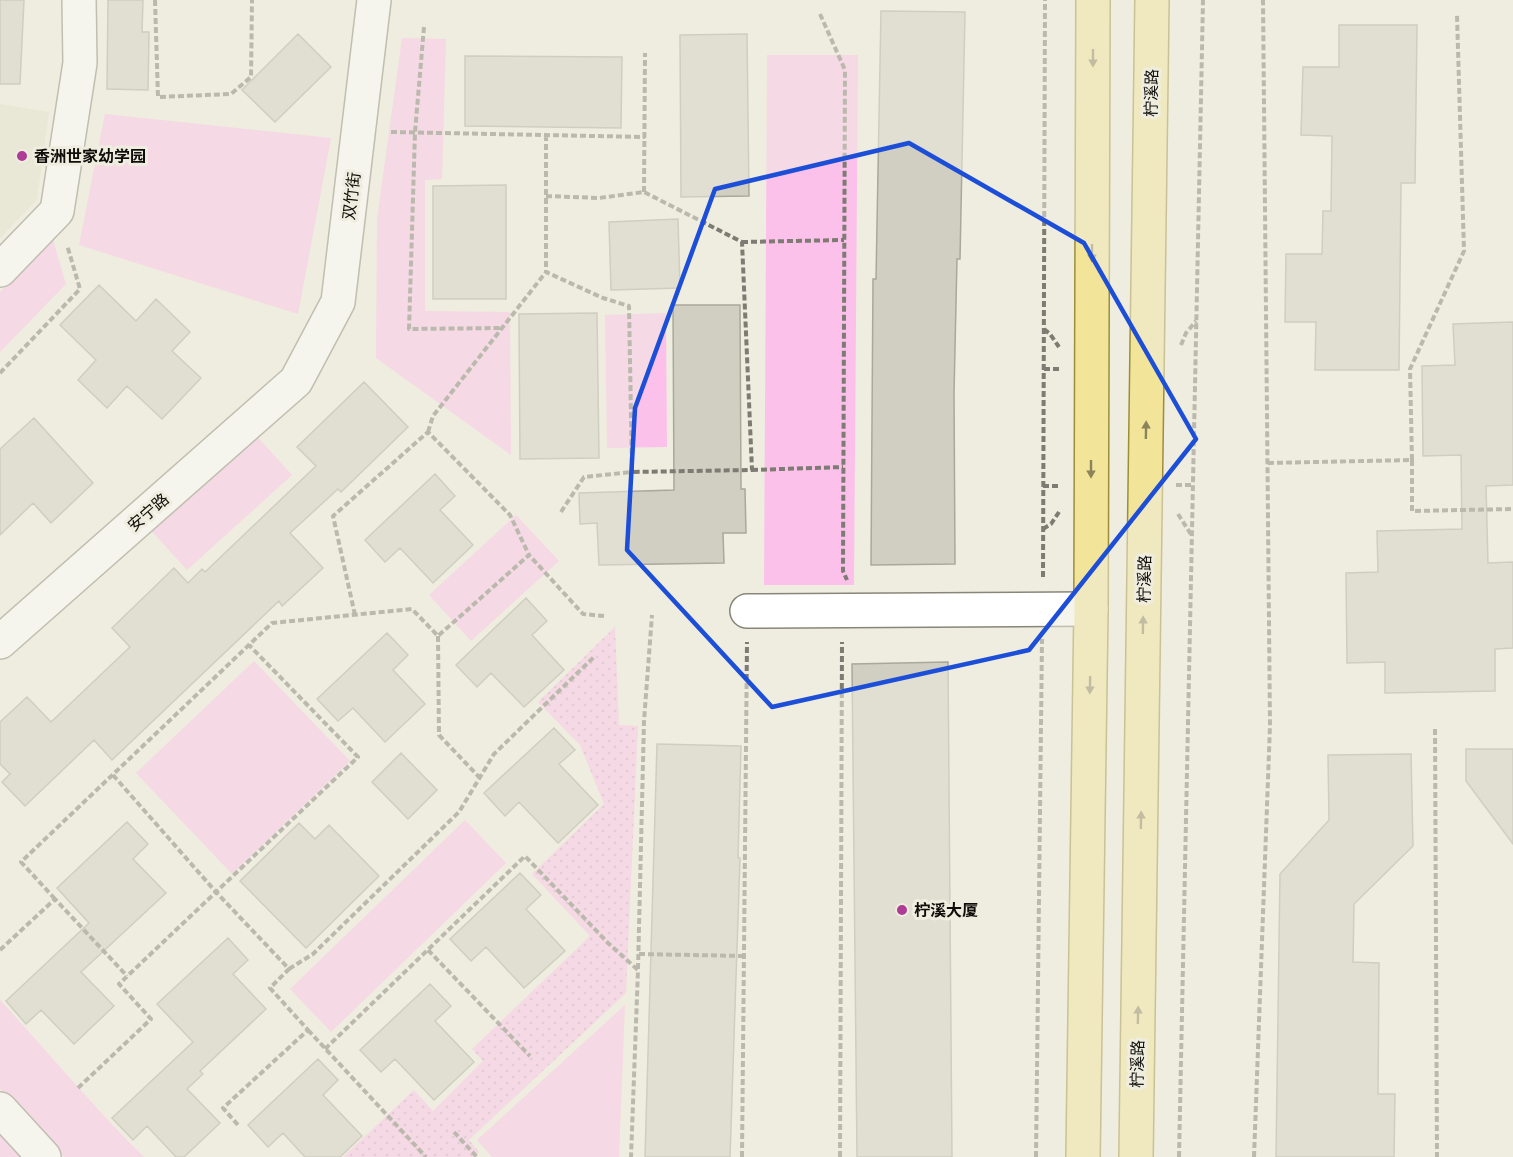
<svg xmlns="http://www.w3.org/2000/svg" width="1513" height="1157" font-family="'Asap Condensed','Noto Sans SC',sans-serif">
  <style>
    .built { fill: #e3e0cb }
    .green { fill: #fcc1eb }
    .park { fill: url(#park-dots) }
    .building { fill: #d1cfc2; stroke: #aaa89b; stroke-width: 1.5 }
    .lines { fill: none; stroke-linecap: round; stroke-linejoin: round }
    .minor-casing { stroke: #888679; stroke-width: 36 }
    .major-casing { stroke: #9d8d3b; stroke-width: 36 }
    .path { stroke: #7d7b73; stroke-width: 4; stroke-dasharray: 6 3; stroke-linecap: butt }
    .minor { stroke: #fff; stroke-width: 33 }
    .major { stroke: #f2e499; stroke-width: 33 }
    .oneway { fill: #8c8459 }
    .marked { fill: none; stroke: #1d4ed8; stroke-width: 4.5; stroke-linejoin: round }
    .poi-dot { fill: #ae3b96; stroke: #efeddf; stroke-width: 2 }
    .labels { text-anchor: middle; stroke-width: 6; stroke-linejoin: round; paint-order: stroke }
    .street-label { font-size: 16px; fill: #0f0e0a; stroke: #efeddf }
    .poi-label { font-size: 16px; font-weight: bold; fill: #0f0e0a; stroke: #efeddf; text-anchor: start }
  </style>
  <defs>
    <pattern id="park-dots" width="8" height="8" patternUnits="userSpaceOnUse" patternTransform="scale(1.5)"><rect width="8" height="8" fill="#fcc1eb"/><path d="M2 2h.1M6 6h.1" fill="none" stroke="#d7a5c8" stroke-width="1.8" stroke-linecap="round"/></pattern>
  </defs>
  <rect width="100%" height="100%" fill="#efeddf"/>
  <path class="built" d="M0,104L49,112L37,200L0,238Z"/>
  <path class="green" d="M402,38L446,39L442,179L425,180V311L510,312L511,455L376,358L377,219Z
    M767,55H858L854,585H764Z
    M105,114L331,138L298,314L79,245Z
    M52,237L66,284L0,352V292Z
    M666,313L667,447L607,448L605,315Z
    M252,431L292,475L187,570L147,526Z
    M516,515L559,561L471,641L429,595Z
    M254,661L350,761L232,874L136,773Z
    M465,820L506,863L331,1032L290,989Z
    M0,1000C48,1052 93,1107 144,1157H64L0,1089Z
    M625,1005L619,1157H492L477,1140Z
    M0,1120L36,1157H0Z"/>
  <path class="park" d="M615,627L619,725L638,726L626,993L469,1140L479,1152L474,1157H343L414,1090L433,1111L483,1061L472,1049L590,936L532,874L604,804L580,745L538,702Z"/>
  <path class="building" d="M0,0H24L20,84H0Z
    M108,0H143L142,32H149L148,90L107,89Z
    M881,11L965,12L960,259H957L954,393L955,564L871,565L873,279H876Z
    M1339,25H1417L1415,183H1401L1399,370H1315L1316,322H1285L1286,254H1322L1323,211H1331L1332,136L1301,135L1303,67H1339Z
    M298,34L331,67L275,122L242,90Z
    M747,34L749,196L681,197L680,35Z
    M465,56L622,57L621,128L465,126Z
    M506,185V299H433V186Z
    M678,219L680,288L611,290L609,222Z
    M99,285L136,321L156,299L190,332L172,351L201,378L162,419L127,386L107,408L78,380L96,360L60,325Z
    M673,305H740L741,489H745L746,533H723L724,563L599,565L597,523L580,524L579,493L674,490Z
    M597,313L599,458L520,459L519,314Z
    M1513,322V485L1486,486L1488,563L1513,562V648L1495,649V691L1385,693V662L1347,663L1346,573L1378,572L1377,531L1462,529L1461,455L1423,456L1422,366L1455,365L1453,324Z
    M364,382L408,427L341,492L338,489L290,533L323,568L282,606L279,601L112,760L94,740L25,806L2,782L10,774L0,764V722L27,697L51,722L130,647L112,628L174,568L188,583L202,569L205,572L316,466L297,447Z
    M34,418L93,483L51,523L33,503L0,535V449Z
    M435,474L455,496L440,510L473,545L433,583L400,548L385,562L365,540Z
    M526,598L547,621L532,635L564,670L524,707L491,673L477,687L456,665Z
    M387,633L408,655L393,670L425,704L385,742L353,708L338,721L317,699Z
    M948,662L952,1157H857L852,664Z
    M554,728L575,750L559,764L598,805L558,843L519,802L505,816L484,793Z
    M657,744L741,746L738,858H740L730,1157H645Z
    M1466,749H1513V844L1466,781Z
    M401,753L437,790L408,819L372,782Z
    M1411,754L1413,846L1354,904L1353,962L1379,963L1378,1094H1395L1394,1157H1276L1280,874L1329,820L1328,755Z
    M127,822L148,844L133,859L166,893L81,972L114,1006L74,1044L41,1010L26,1024L6,1001L89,923L57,888Z
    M299,823L315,839L329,825L379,876L306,948L240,881Z
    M520,873L541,895L526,909L565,951L524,988L486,947L471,961L450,939Z
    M228,938L248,960L233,974L266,1009L200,1071L203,1074L187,1089L220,1123L184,1157H176L147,1126L133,1140L112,1118L193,1042L157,1004Z
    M430,984L451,1006L435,1021L474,1062L434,1100L395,1059L381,1072L360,1050Z
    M318,1059L338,1080L323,1095L362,1136L340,1157H305L283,1133L268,1147L248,1125Z"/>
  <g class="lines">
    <defs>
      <path id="minor" d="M0,270L57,211L80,63L79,0
        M747,611L1091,609
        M0,642L296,381L338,302L374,0
        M0,1109L44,1157"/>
      <path id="major" d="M1083,1157L1091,609L1093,0
        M1136,1157L1152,0"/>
    </defs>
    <use href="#minor" class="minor-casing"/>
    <use href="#major" class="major-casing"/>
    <path class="path" d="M155,0L158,97L231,94L251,77L252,0
      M820,14L845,70L843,571L847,580
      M424,27L415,132L409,329L502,328
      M391,132L645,137
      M546,135V272L603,298L629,306L632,472L584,477L561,512
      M644,192L645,53
      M546,196L599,198L644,192L742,242L752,470L632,472
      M742,242L844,240
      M1044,329L1050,334L1059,347
      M1181,345L1186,333L1196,321
      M1044,369H1061
      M0,373L80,289L67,245
      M428,432L433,416L546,272
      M1412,460V511L1513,509
      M1268,463L1412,460L1410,369L1464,251L1457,15
      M752,470L843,467
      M1176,485H1193
      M1043,486H1059
      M1178,514L1192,536
      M1043,529L1051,524L1059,512
      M1043,577L1045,0
      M355,615L333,516L428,432L510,515L529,555
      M438,636L439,735L480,778
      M1435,729L1437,1157
      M113,775L216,892L358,757L249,645
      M55,899L21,862L272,623L412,609L438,636L529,555L583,614L604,616
      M0,950L55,899L127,976
      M428,950L530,1056
      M639,954L744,956
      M289,969L313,954L459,812L494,754L595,656
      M638,969L644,721L652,615
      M308,1030L426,1157
      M325,1049L525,856L608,943L638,970L631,1157
      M78,1088L151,1019L119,984L216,892L289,969L270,988L308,1030L223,1108L238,1125
      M454,1132L477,1157
      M742,1157L747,642
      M840,1157L842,642
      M1036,1157L1042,639
      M1179,1157L1203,0
      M1254,1157L1270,725L1263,0"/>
    <use href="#minor" class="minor"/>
    <use href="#major" class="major"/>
  </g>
  <defs><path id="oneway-solid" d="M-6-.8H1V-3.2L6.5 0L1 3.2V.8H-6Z" transform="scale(1.5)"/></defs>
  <g class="oneway">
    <use href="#oneway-solid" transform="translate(1093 58) rotate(90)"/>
    <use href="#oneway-solid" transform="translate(1092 253) rotate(90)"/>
    <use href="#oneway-solid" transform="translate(1146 430) rotate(-89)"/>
    <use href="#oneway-solid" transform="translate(1091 469) rotate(90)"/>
    <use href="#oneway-solid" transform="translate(1143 625) rotate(-89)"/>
    <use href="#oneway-solid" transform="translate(1090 685) rotate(91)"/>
    <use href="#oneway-solid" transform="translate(1141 820) rotate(-89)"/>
    <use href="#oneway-solid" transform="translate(1138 1015) rotate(-89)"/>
  </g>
  <path d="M0 0H1513V1157H0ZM909,143L1084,243L1196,439L1029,650L772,707L627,550L635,408L715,189Z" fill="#efeddf" fill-opacity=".55" fill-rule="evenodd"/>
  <path class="marked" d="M909,143L1084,243L1196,439L1029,650L772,707L627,550L635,408L715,189Z"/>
  <g class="poi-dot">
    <circle cx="22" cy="156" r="6"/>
    <circle cx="902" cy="910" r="6"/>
  </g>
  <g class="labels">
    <g class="street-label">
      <text transform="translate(1151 93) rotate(-89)" y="6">柠溪路</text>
      <text transform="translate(351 196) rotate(-83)" y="6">双竹街</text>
      <text transform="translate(148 512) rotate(-41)" y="6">安宁路</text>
      <text transform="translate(1144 579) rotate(-89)" y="6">柠溪路</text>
      <text transform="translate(1137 1064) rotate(-89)" y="6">柠溪路</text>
    </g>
    <g class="poi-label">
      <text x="34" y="162">香洲世家幼学园</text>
      <text x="914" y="916">柠溪大厦</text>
    </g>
  </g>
</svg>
